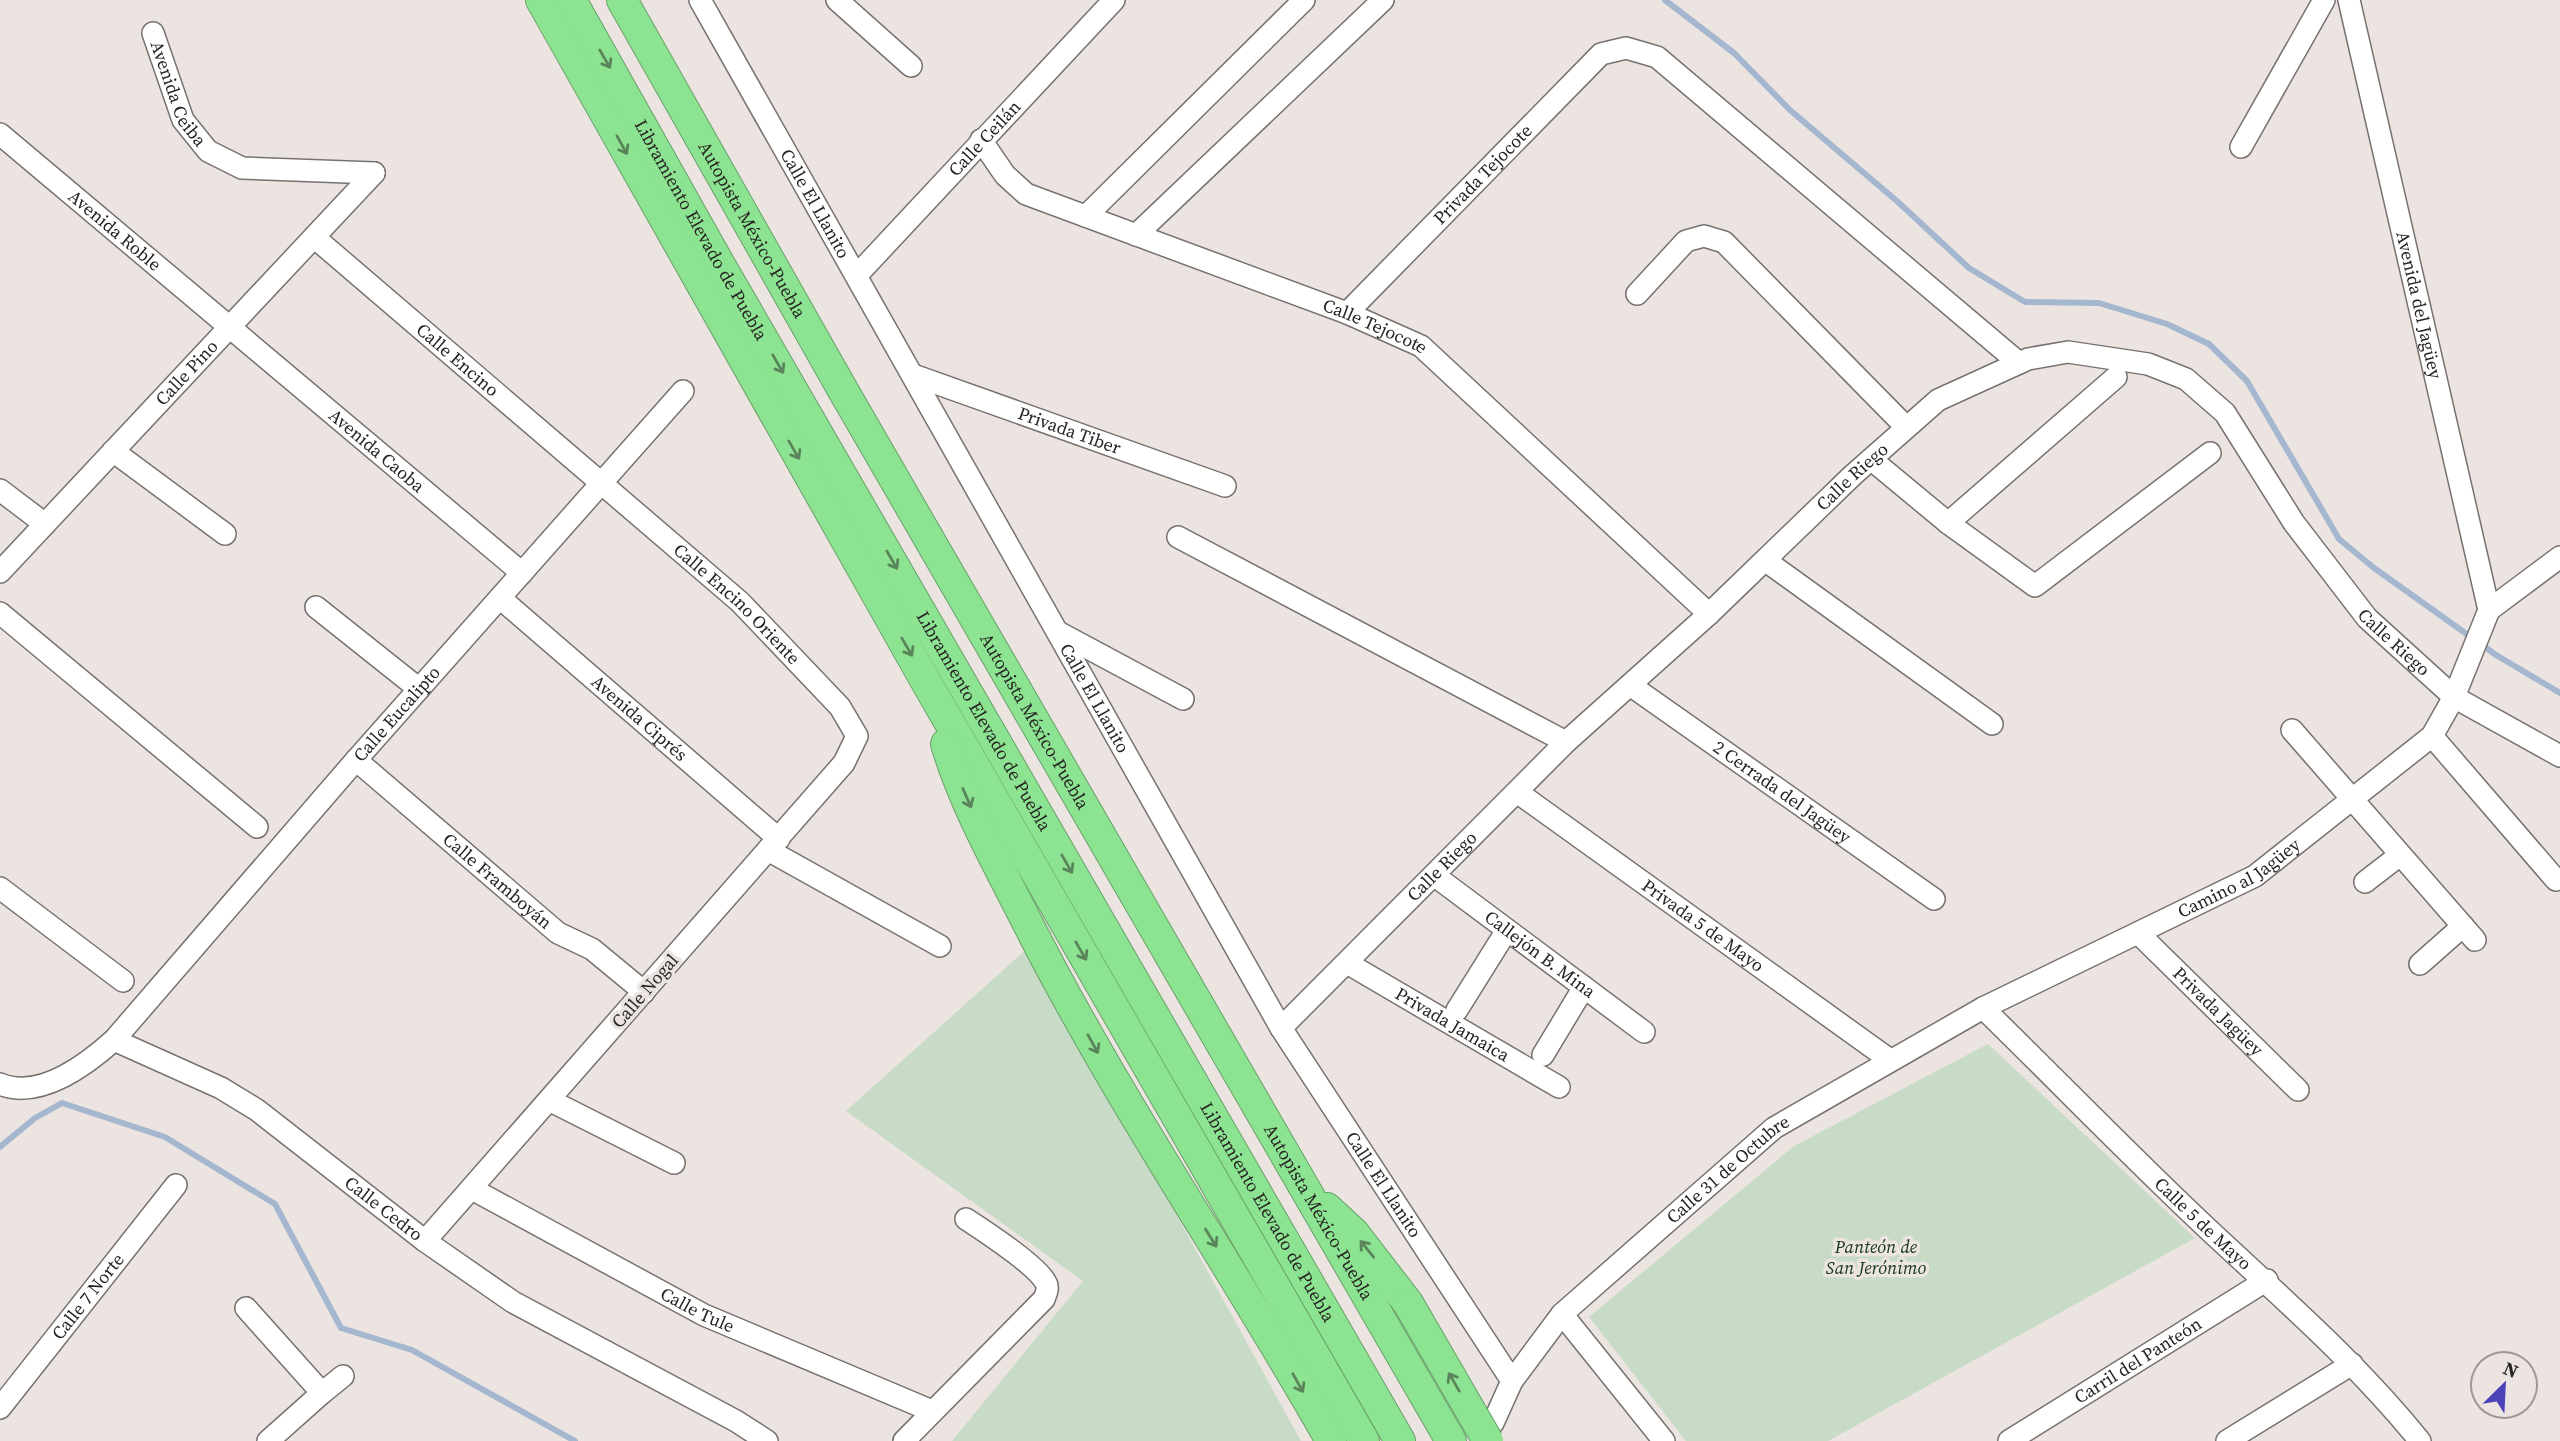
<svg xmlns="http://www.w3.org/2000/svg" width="2560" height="1441" font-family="'Source Serif 4',serif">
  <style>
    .green { fill: #c8dbc7 }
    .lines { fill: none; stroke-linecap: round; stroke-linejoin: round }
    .stream { stroke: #a4b7cf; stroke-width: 6 }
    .minor-casing { stroke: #78726f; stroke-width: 24 }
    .highway-casing { stroke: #69a06a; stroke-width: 32 }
    .minor { stroke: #fff; stroke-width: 21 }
    .highway { stroke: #8ce391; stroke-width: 30 }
    .highway-bridge-casing { stroke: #69a06a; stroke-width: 32; stroke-linecap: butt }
    .highway-bridge { stroke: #8ce391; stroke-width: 30 }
    .oneway { stroke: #5a845a }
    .labels { text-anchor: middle; stroke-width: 7; stroke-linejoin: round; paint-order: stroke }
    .street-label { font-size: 18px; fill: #272423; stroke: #ebe4e1 }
    .park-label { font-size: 18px; font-style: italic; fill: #163816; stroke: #ebe4e1 }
  </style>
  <rect width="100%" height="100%" fill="#ebe4e1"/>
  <path class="green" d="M1029,947L1301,1441H952L1083,1281L846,1111Z
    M1988,1044L2195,1238L1828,1441H1686L1589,1317L1794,1146Z"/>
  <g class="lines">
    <path class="stream" d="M1665,0L1734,53L1790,110L1898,202L1969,268L2025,302L2099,303L2167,324L2209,344L2247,381L2339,539L2374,568L2496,655L2560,693
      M0,1147L35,1118L62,1103L165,1137L275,1204L341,1328L412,1350L575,1441"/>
    <defs>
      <g id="minor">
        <path id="s1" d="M700,0L1281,1028L1512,1381"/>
        <path d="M837,0L911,66"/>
        <path id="s2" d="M2349,0L2489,610"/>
        <path id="s3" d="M153,33L183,120L208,151L242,168L374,173"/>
        <path id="s4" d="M0,134L522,573"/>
        <path id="s5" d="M981,140L1005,175L1026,194L1347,313L1421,346L1709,614"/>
        <path d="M2241,147L2324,0"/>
        <path d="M1086,216L1304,0"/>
        <path d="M1136,235L1383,0"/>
        <path id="s6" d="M314,237L740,602L840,707L857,736L844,763L425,1241"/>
        <path id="s7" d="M857,275L1114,0"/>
        <path d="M1637,294L1686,241L1704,236L1724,242L1906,427"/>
        <path id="s8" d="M1347,313L1601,54L1626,48L1657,57L2019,363"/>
        <path id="s9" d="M913,375L1225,486"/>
        <path d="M113,451L225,534"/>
        <path d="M1872,460L1948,523L2035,586L2210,453"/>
        <path d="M0,490L45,524"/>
        <path d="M1948,523L2116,377"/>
        <path d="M1178,537L1566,742"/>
        <path d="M1766,561L1992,724"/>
        <path id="s10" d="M0,572L374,173"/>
        <path id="s11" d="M500,598L779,839"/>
        <path d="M316,607L419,689"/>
        <path d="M2489,610L2560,557"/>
        <path d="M0,613L257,827"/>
        <path d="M1058,632L1183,699"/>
        <path id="s12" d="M1630,685L1934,899"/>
        <path d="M2292,730L2475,940"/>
        <path d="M2432,736L2556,880"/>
        <path id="s13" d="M356,760L558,933L592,949L644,992"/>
        <path id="s14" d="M1517,792L1890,1060"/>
        <path d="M768,850L940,946"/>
        <path id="s15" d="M1435,876L1644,1032"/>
        <path d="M2365,882L2400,855"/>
        <path d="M0,888L123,981"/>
        <path id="s16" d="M2138,933L2298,1090"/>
        <path id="s17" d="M1347,963L1559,1087"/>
        <path d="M2420,964L2463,926"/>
        <path id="s18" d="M1983,1008C2059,1082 2133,1159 2210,1231C2284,1300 2357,1363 2420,1441"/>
        <path d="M1457,1010L1507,930"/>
        <path id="s19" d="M1281,1028L1566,742L1709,614L1853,475L1938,400L2028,359L2068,352L2148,364L2186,379L2225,413L2294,523L2367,618L2454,697L2560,756"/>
        <path id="s20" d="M114,1040L221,1088L257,1110L425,1241L513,1302L736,1421L767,1441"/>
        <path d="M1543,1055L1584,987"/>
        <path id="s21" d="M0,1084C39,1100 85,1066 114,1040L356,760L683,391"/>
        <path d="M549,1100L674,1163"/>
        <path id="s22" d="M472,1189L704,1315L932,1411"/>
        <path d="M246,1308L322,1393L343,1376"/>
        <path d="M1562,1314L1664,1441"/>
        <path id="s23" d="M0,1408L176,1185"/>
        <path id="s24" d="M1493,1423L1512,1381L1562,1314L1774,1128L1983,1008L2255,876L2432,736L2454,697L2489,610"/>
        <path d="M268,1441L322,1393"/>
        <path d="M904,1441L1044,1299C1046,1294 1049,1288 1046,1283C1037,1265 984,1231 966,1219"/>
        <path id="s25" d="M2009,1441L2267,1280"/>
        <path d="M2227,1441L2352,1364"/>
      </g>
      <g id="highway">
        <path d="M541,0L929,687L1364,1441"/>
        <path id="s26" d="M571,0L719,263L1400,1441"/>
        <path id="s27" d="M622,0L844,392L1451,1441"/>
        <path d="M946,744C964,804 996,861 1025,918C1116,1099 1232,1265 1331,1441"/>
        <path d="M1327,1208L1354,1233L1408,1303"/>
      </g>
    </defs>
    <use href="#minor" class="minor-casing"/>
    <use href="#highway" class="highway-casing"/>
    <use href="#minor" class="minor"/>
    <use href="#highway" class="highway"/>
    <defs>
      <path id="highway-bridge" d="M1408,1303L1488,1441"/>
    </defs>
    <use href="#highway-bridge" class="highway-bridge-casing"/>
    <use href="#highway-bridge" class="highway-bridge"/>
  </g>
  <defs><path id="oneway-shaft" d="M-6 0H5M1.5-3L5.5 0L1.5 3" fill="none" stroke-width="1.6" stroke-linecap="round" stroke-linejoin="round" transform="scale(1.75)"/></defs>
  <g class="oneway">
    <use href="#oneway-shaft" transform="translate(605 59) rotate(60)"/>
    <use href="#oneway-shaft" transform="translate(622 145) rotate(61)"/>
    <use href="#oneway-shaft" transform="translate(778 364) rotate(60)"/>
    <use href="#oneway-shaft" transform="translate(794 450) rotate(60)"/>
    <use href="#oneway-shaft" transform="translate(892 560) rotate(60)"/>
    <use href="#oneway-shaft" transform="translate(907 647) rotate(60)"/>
    <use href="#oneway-shaft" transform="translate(967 798) rotate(66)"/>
    <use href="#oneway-shaft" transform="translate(1067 864) rotate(60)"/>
    <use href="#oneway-shaft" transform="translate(1081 951) rotate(60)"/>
    <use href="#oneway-shaft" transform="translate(1093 1044) rotate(61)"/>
    <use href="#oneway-shaft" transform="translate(1211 1238) rotate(58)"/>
    <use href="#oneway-shaft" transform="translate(1367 1249) rotate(-129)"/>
    <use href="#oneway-shaft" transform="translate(1454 1382) rotate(-120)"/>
    <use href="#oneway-shaft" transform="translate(1298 1383) rotate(61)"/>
  </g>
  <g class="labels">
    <g class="street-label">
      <text dy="6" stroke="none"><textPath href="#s3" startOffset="66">Avenida Ceiba</textPath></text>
      <text dy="6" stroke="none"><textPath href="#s7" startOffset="187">Calle Ceilán</textPath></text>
      <text dy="6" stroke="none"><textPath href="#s8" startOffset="194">Privada Tejocote</textPath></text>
      <text dy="6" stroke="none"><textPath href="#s1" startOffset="234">Calle El Llanito</textPath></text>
      <text dy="6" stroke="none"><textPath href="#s26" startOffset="264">Libramiento Elevado de Puebla</textPath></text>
      <text dy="6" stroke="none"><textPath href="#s27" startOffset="264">Autopista México-Puebla</textPath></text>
      <text dy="6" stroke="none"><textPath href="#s4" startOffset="150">Avenida Roble</textPath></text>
      <text dy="6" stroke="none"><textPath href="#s2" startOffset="313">Avenida del Jagüey</textPath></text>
      <text dy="6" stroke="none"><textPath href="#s5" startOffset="444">Calle Tejocote</textPath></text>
      <text dy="6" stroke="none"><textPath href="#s6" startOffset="189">Calle Encino</textPath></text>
      <text dy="6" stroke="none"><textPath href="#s10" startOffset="273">Calle Pino</textPath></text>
      <text dy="6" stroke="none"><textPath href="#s9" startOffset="166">Privada Tiber</textPath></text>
      <text dy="6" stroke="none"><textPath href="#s4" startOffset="492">Avenida Caoba</textPath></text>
      <text dy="6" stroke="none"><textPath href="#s19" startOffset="794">Calle Riego</textPath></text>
      <text dy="6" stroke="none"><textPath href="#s6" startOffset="560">Calle Encino Oriente</textPath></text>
      <text dy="6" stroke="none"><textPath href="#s19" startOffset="1508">Calle Riego</textPath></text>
      <text dy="6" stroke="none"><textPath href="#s1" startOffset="802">Calle El Llanito</textPath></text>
      <text dy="6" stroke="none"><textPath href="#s21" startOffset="560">Calle Eucalipto</textPath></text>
      <text dy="6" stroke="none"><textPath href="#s11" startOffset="184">Avenida Ciprés</textPath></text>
      <text dy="6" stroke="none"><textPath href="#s26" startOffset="831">Libramiento Elevado de Puebla</textPath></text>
      <text dy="6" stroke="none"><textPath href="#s27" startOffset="831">Autopista México-Puebla</textPath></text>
      <text dy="6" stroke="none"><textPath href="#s12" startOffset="186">2 Cerrada del Jagüey</textPath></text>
      <text dy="6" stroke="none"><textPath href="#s19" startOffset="228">Calle Riego</textPath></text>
      <text dy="6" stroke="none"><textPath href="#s24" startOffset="940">Camino al Jagüey</textPath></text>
      <text dy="6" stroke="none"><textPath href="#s13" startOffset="186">Calle Framboyán</textPath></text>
      <text dy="6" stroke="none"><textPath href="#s14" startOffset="229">Privada 5 de Mayo</textPath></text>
      <text dy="6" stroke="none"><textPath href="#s15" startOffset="131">Callejón B. Mina</textPath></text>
      <text transform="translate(645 991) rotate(-49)" y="6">Calle Nogal</text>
      <text dy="6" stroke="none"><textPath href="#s16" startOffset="112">Privada Jagüey</textPath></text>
      <text dy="6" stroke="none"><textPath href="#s17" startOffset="122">Privada Jamaica</textPath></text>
      <text dy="6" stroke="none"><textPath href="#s24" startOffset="350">Calle 31 de Octubre</textPath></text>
      <text dy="6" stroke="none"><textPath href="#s1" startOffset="1368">Calle El Llanito</textPath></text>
      <text dy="6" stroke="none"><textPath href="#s20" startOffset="320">Calle Cedro</textPath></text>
      <text dy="6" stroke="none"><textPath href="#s26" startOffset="1398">Libramiento Elevado de Puebla</textPath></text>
      <text dy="6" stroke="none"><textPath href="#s27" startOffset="1398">Autopista México-Puebla</textPath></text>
      <text dy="6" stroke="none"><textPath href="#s18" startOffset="308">Calle 5 de Mayo</textPath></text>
      <text dy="6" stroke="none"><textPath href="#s23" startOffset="142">Calle 7 Norte</textPath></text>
      <text dy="6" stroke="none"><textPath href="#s22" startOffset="256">Calle Tule</textPath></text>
      <text dy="6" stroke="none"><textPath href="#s25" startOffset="152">Carril del Panteón</textPath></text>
    </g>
    <g class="park-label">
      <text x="1876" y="1253">Panteón de<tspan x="1876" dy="21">San Jerónimo</tspan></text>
    </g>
  </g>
  <g transform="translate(2504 1385) rotate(24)"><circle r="33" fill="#ebe4e1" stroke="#9d9795" stroke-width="2"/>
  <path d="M0-5L12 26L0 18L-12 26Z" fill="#4c43ba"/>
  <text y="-10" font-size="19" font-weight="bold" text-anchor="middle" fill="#272423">N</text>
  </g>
</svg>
